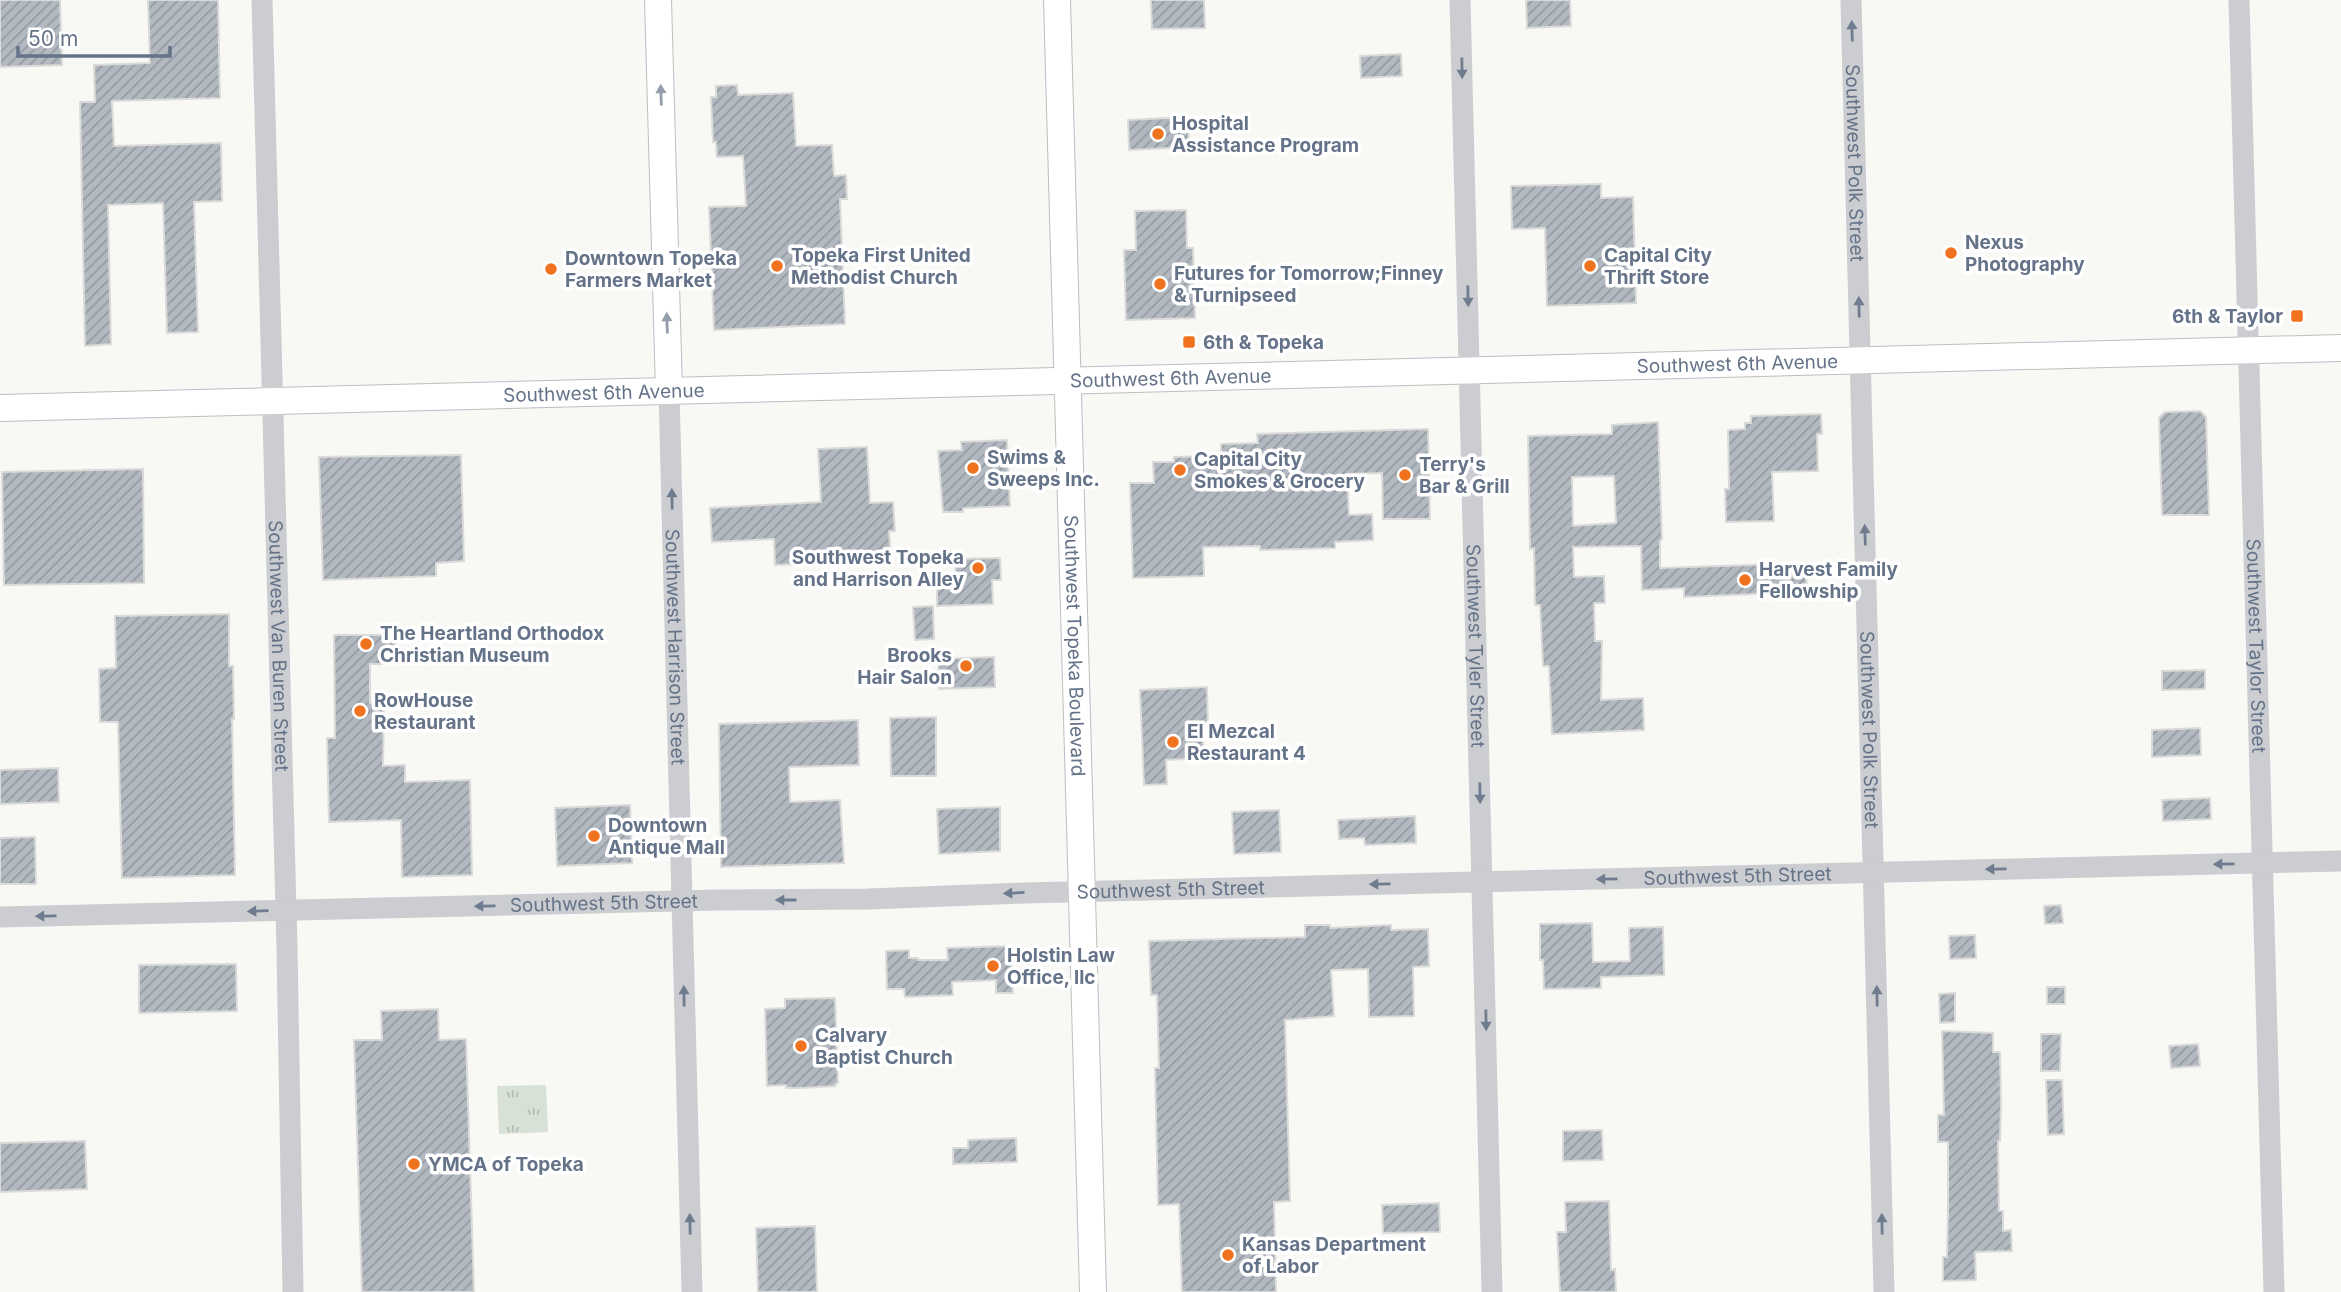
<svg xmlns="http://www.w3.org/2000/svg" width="2341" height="1292" font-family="Inter,sans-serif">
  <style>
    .grass { fill: url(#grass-tufts) }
    .building { fill: url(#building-hatch); stroke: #dadad8; stroke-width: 2; fill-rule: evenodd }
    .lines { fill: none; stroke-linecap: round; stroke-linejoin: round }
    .major-casing { stroke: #bbbec3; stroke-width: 28 }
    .minor { stroke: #cbcdd1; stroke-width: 21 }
    .major { stroke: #fff; stroke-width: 26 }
    .oneway { fill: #6f7c90 }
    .oneway2 { fill: #939dac }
    .poi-dot { fill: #f0721e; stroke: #fff; stroke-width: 2.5 }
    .labels { text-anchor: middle; stroke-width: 7; stroke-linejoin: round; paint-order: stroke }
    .poi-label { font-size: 19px; font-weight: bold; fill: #657389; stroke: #fff; text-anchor: start }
    .street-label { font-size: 19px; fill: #657389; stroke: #fff }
  </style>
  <defs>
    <pattern id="grass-tufts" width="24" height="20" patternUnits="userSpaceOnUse" patternTransform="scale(1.75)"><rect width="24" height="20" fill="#d8e1d6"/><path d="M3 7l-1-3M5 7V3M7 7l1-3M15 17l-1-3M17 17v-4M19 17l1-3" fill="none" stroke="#b3bbb3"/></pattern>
    <pattern id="building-hatch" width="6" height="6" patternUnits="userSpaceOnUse" patternTransform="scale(1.75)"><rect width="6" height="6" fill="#b3b9c0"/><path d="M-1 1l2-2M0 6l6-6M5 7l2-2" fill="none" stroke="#959ba2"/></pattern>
  </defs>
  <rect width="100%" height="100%" fill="#f8f8f5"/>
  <path class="grass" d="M546,1085L548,1132L499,1134L497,1086Z"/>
  <path class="building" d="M0,0H60L62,65L0,67Z
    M148,0H218L220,98L112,101L114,146L221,143L222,201L194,202L198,332L167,333L163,203L108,205L111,344L85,346L80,102H95L94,65L150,63Z
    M1151,0H1204L1205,28L1152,29Z
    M1526,0H1570L1571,26L1527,28Z
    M1401,54L1402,76L1361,78L1360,56Z
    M737,85L738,95L793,93L796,146L832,145L834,176L846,175L847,199H840L845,324L714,330L709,207L746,206L743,156L717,157L716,142H713L711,97H716V86Z
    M1188,117L1189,147L1129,150L1128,120Z
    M1601,184V198L1633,197L1636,303L1547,306L1545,228L1512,229L1511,186Z
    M1186,210L1187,248H1193L1195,318L1126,320L1124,250H1136L1135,211Z
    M2200,411L2206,417L2209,515H2162L2159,418L2165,412Z
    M1821,414L1822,434H1817L1818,471L1772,472L1774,521L1726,522L1725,489H1729L1728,430L1745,429V423H1751V416Z
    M1658,422L1662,539L1660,541V568L1806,563L1807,592L1684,597V588L1642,590L1641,546L1573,547L1574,577L1604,576L1605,603H1594L1595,641H1602L1601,700L1643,698L1644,730L1552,734L1549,666H1543L1540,605H1535L1534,548L1530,549L1528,436L1612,434V425ZM1614,476L1616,523L1573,526L1572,477Z
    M1428,429L1430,519H1383L1382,473L1347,474L1349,515L1372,514L1373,540L1335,542V548L1260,550V546L1203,547L1204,576L1133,578L1130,483H1154L1153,462H1174V457L1221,456V444L1258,443L1257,434Z
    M1007,440L1010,506L963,508V512H943L938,451L962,450L961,442Z
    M867,447L870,503L893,502L895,531H889L891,559L874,560V554L825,558L826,563L775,565L774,539L712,542L710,508L821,502L818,449Z
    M461,455L464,561L436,563V576L323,580L319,457Z
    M143,469L144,583L4,585L2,472Z
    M1000,558L1001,580H992L993,604L937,606V585L956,584L955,559Z
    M933,606L934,639L915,640L913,607Z
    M229,614V666H233L234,719H232L235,875L122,878L118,722H100L99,669L116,668L115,616Z
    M334,635H396L397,664H370V703H384L383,766L405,765V782L470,780L472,875L402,877L401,820L329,822L327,738H335Z
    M994,657L995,687L939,689L938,659Z
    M2205,670V689L2162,690V671Z
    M1207,687L1208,727H1202L1204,758L1166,760L1167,784L1144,785L1140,690Z
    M936,717V776H891L890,718Z
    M858,720L859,765L789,767L790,802L840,800L844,863L721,867L719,724Z
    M2200,728L2201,755L2152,757V730Z
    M58,768L59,802L0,804V770Z
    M2210,798L2211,819L2163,821L2162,800Z
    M630,805L632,863L557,866L555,808Z
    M1000,807V851L939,854L937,809Z
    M1279,810L1281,852L1234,854L1232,812Z
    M1415,816L1416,843L1365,845L1364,838L1339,839L1338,820Z
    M35,837L36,884H0V838Z
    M2061,905L2063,923L2045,924L2044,906Z
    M1592,923L1593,962L1630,961L1629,928L1663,927L1664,975L1601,977V988L1544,989L1543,960H1540V924Z
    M1305,925H1330V928L1391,925V930L1428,929L1429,966L1413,967L1414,1016L1369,1017L1368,969L1331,970L1334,1016L1285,1020L1290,1201L1274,1202L1276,1292H1182L1179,1204L1158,1205L1155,1068H1159L1157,995H1151L1149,941L1305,937Z
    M1975,935L1976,958L1950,959L1949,936Z
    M1011,946L1013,993H996V980L952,982L953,995L905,997L904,989H887L886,951L909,950V958H918V960H948L947,948Z
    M236,964L237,1011L139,1013V965Z
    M2047,987H2065V1004H2047Z
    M1955,993V1022L1940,1023L1939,994Z
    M835,998L838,1083L835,1084V1086L799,1088H786V1085L767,1086L765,1009L785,1008V999Z
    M438,1009L439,1040L466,1039L474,1292H362L354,1040H382L381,1011Z
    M1942,1031L1993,1033V1052H2000L2001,1104L2000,1141H1998L1999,1211H2003V1231L2011,1230L2012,1251L1975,1252L1976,1280L1943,1281V1257H1947L1948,1210V1142H1938V1115H1944Z
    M2041,1034H2061L2060,1071H2041Z
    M2198,1044L2200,1066L2171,1068L2169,1046Z
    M2046,1080H2062L2064,1134L2048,1135Z
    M1602,1130L1603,1160L1563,1161V1131Z
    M1016,1138L1017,1162L953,1164V1148H968V1140Z
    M85,1141L87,1189L0,1192V1143Z
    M1609,1201L1611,1270L1615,1269L1616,1292H1560L1557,1232H1566L1565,1202Z
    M1439,1203L1440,1232L1383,1233L1382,1205Z
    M815,1226L817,1292H758L756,1228Z"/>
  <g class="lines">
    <defs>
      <g id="major">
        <path d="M658,0L669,391"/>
        <path id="s7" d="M1057,0L1093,1292"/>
        <path id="s8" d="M0,408L2341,348"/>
      </g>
    </defs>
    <use href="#major" class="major-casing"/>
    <g class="minor">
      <path id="s1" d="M262,0L287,948L293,1292"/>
      <path id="s2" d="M1460,0L1492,1292"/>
      <path id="s3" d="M1851,0L1884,1292"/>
      <path id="s4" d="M2239,0L2274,1292"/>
      <path id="s5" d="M669,391L692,1292"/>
      <path id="s6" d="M0,917L719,900L869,899L1025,893L2341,861"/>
    </g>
    <use href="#major" class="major"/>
  </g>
  <defs><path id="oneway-solid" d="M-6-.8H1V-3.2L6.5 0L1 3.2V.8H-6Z" transform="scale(1.75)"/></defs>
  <g class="oneway">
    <use href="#oneway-solid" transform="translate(1852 31) rotate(-92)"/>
    <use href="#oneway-solid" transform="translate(1462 68) rotate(89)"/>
    <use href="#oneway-solid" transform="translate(1468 296) rotate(89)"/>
    <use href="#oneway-solid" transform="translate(1859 307) rotate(-91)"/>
    <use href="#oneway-solid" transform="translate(672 499) rotate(-91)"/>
    <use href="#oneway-solid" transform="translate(1865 535) rotate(-92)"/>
    <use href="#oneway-solid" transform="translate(1480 793) rotate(89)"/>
    <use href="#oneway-solid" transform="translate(2224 864) rotate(179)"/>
    <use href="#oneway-solid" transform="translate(1996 869) rotate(179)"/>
    <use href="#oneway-solid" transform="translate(1607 879) rotate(179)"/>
    <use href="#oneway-solid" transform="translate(1380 884) rotate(179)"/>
    <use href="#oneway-solid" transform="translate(1014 893) rotate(177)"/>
    <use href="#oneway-solid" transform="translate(786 900) rotate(180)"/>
    <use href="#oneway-solid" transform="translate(485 906) rotate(179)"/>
    <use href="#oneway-solid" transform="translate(258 911) rotate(178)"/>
    <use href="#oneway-solid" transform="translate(46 916) rotate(179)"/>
    <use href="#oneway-solid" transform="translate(684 996) rotate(-91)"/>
    <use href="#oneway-solid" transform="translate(1877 996) rotate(-91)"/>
    <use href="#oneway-solid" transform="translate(1486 1020) rotate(89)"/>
    <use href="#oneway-solid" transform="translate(690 1224) rotate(-91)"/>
    <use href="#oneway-solid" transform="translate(1882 1224) rotate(-91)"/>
  </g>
  <g class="oneway2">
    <use href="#oneway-solid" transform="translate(661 95) rotate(-92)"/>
    <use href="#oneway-solid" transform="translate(667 323) rotate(-92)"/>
  </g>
  <g class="poi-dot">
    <circle cx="1158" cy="134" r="7"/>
    <circle cx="1951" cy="253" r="7"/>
    <circle cx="777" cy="266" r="7"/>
    <circle cx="1590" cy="266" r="7"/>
    <circle cx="551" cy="269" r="7"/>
    <circle cx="1160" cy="284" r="7"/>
    <rect x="2290" y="309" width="14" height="14" rx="3.5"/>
    <rect x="1182" y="335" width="14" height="14" rx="3.5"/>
    <circle cx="973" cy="468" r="7"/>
    <circle cx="1180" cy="470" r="7"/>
    <circle cx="1405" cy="475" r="7"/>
    <circle cx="978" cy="568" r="7"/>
    <circle cx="1745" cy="580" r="7"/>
    <circle cx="366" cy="644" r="7"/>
    <circle cx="966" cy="666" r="7"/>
    <circle cx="360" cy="711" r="7"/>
    <circle cx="1173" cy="742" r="7"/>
    <circle cx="594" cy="836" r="7"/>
    <circle cx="993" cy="966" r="7"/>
    <circle cx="801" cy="1046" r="7"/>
    <circle cx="414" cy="1164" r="7"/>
    <circle cx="1228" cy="1255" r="7"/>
  </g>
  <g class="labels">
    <g class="poi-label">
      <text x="1172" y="130">Hospital<tspan x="1172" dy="22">Assistance Program</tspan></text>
      <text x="1965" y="249">Nexus<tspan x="1965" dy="22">Photography</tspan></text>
      <text x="791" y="262">Topeka First United<tspan x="791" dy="22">Methodist Church</tspan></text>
      <text x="1604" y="262">Capital City<tspan x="1604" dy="22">Thrift Store</tspan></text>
      <text x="565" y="265">Downtown Topeka<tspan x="565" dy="22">Farmers Market</tspan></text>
      <text x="1174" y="280">Futures for Tomorrow;Finney<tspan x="1174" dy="22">&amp; Turnipseed</tspan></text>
      <text x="2283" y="323" text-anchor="end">6th &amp; Taylor</text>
      <text x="1203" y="349">6th &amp; Topeka</text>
      <text x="987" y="464">Swims &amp;<tspan x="987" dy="22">Sweeps Inc.</tspan></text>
      <text x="1194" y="466">Capital City<tspan x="1194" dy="22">Smokes &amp; Grocery</tspan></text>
      <text x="1419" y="471">Terry's<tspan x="1419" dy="22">Bar &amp; Grill</tspan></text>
      <text x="964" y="564" text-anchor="end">Southwest Topeka<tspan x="964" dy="22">and Harrison Alley</tspan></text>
      <text x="1759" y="576">Harvest Family<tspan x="1759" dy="22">Fellowship</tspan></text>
      <text x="380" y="640">The Heartland Orthodox<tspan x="380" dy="22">Christian Museum</tspan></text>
      <text x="952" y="662" text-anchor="end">Brooks<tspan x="952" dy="22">Hair Salon</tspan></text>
      <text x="374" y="707">RowHouse<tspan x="374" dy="22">Restaurant</tspan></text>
      <text x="1187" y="738">El Mezcal<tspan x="1187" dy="22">Restaurant 4</tspan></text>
      <text x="608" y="832">Downtown<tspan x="608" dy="22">Antique Mall</tspan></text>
      <text x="1007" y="962">Holstin Law<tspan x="1007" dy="22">Office, llc</tspan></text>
      <text x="815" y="1042">Calvary<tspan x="815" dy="22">Baptist Church</tspan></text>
      <text x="428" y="1171">YMCA of Topeka</text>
      <text x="1242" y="1251">Kansas Department<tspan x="1242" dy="22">of Labor</tspan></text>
    </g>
    <g class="street-label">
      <text dy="7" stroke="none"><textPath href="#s3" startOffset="163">Southwest Polk Street</textPath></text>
      <text dy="7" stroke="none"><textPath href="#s8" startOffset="1738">Southwest 6th Avenue</textPath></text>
      <text dy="7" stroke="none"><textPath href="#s8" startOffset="1171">Southwest 6th Avenue</textPath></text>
      <text dy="7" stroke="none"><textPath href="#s8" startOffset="604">Southwest 6th Avenue</textPath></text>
      <text dy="7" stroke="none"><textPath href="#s1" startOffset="646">Southwest Van Buren Street</textPath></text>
      <text dy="7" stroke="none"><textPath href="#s5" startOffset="256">Southwest Harrison Street</textPath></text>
      <text dy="7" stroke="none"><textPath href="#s7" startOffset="646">Southwest Topeka Boulevard</textPath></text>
      <text dy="7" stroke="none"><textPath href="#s2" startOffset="646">Southwest Tyler Street</textPath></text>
      <text dy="7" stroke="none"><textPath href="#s4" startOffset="646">Southwest Taylor Street</textPath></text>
      <text dy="7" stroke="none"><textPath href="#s3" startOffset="730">Southwest Polk Street</textPath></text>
      <text dy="7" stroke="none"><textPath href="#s6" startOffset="1738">Southwest 5th Street</textPath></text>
      <text dy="7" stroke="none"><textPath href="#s6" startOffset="1171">Southwest 5th Street</textPath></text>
      <text dy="7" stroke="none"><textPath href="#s6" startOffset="604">Southwest 5th Street</textPath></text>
    </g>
  </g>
  <path d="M18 46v10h152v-10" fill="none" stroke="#657389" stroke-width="3.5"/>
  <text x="28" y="46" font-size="21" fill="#657389" stroke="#ffffff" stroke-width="5" paint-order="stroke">50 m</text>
</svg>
